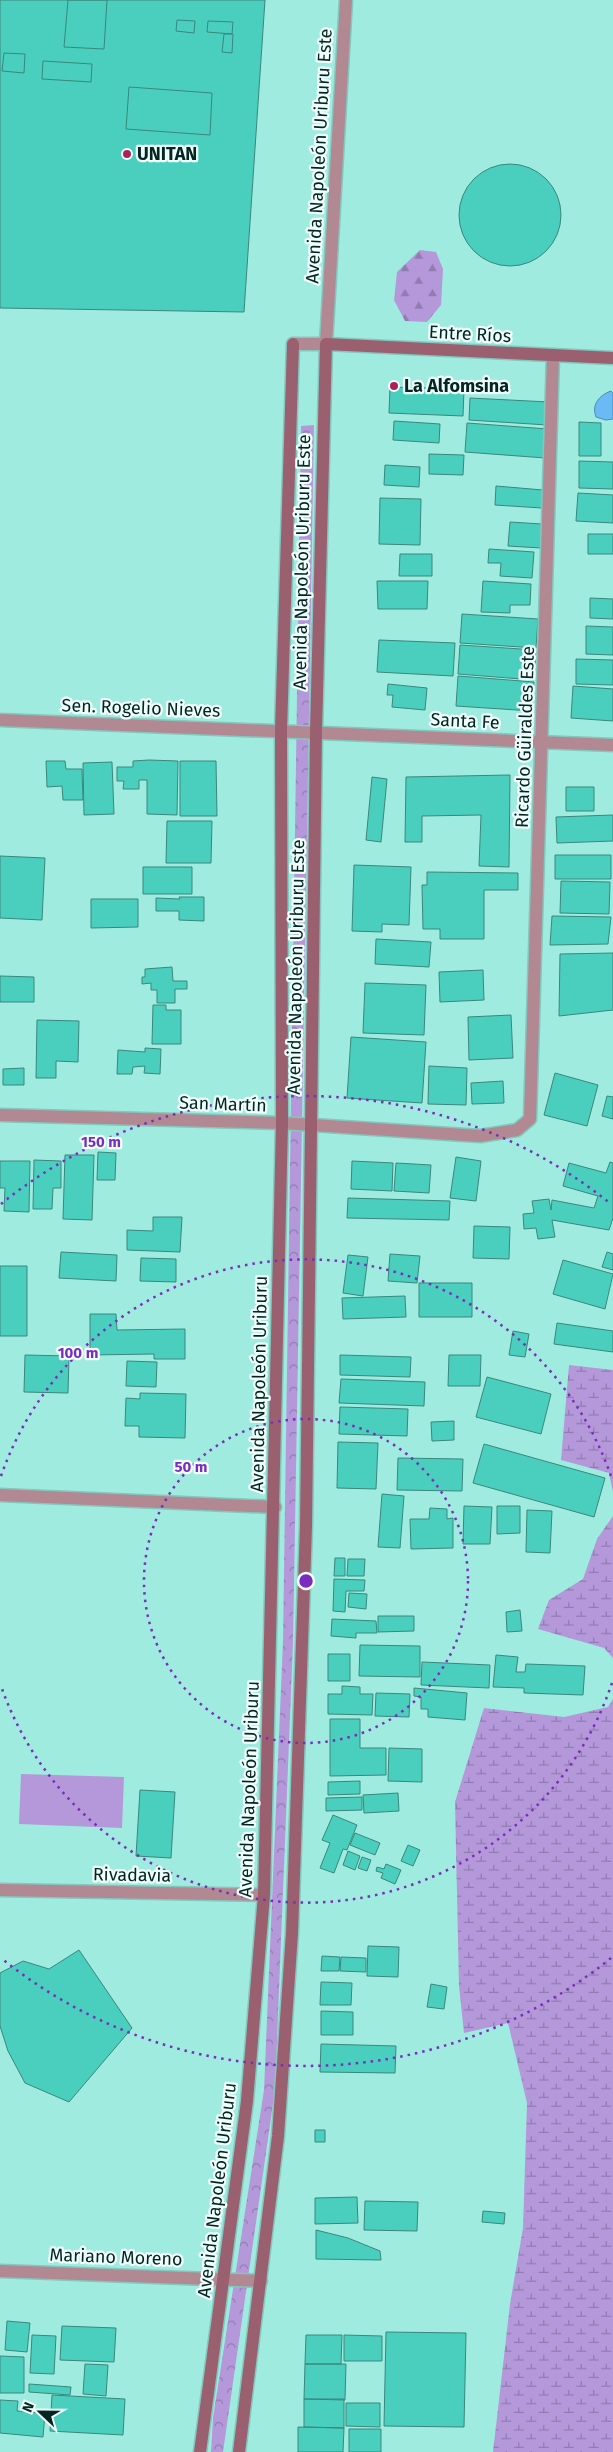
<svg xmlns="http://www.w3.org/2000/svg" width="613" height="2452" font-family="'Fira Sans',sans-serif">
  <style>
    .forest { fill: url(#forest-firs) }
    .wetland { fill: url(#wetland-marsh) }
    .park { fill: url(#park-crowns) }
    .garden { fill: #b498da }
    .water { fill: #6bbaf6; stroke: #4c8db6 }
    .building { fill: #4acfbe; stroke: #3a877c }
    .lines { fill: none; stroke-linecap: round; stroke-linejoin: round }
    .minor-casing { stroke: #83c7bd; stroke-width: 15 }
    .secondary-casing { stroke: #83c7bd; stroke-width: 15 }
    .minor { stroke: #b28892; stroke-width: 12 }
    .secondary { stroke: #9b606f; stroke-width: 12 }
    .ring { fill: none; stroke: #7b2cbf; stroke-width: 2.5; stroke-dasharray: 2.5 5 }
    .poi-dot { fill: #ae2058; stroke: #f0fffc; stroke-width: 2 }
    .labels { text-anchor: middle; stroke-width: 4.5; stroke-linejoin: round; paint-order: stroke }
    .poi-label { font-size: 18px; font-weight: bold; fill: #042521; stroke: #f0fffc; text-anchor: start }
    .street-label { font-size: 18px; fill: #042521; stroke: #f0fffc }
    .centre { fill: #7b2cbf; stroke: #f0fffc; stroke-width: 2.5 }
    .ring-label { font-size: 15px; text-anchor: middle; font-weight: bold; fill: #7b2cbf; stroke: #f0fffc; stroke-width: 4.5; stroke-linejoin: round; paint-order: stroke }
  </style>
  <defs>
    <pattern id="forest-firs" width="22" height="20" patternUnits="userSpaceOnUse" patternTransform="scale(1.25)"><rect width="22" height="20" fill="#b498da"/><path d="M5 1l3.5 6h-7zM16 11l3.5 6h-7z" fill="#907cb0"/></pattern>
    <pattern id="wetland-marsh" width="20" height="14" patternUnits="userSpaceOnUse" patternTransform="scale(1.25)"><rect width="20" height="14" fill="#b498da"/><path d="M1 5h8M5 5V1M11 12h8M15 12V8" fill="none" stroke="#907cb0"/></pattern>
    <pattern id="park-crowns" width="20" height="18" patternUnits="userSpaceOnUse" patternTransform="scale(1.25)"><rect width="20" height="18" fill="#b498da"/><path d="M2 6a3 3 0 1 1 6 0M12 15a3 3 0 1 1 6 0" fill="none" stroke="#907cb0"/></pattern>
  </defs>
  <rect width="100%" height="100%" fill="#9febdf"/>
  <path class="forest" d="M420,250L436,252L443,269L441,305L427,322L405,321L394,300L397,272Z"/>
  <path class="wetland" d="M569,1365L613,1370V1492L609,1473L561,1460Z
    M613,1516V1658L604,1648L538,1629L549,1600L583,1579L597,1539Z
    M613,1699V2452H493L510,2304L523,2228L527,2103L508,2023L464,2033L459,1986L455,1802L484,1708L564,1717L608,1707Z"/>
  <path class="park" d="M314,425L293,1642L275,2090L223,2452H211L213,2418L264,2090L283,1641L301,426Z"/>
  <path class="garden" d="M21,1774L124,1777L122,1828L19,1824Z"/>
  <path class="water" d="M611,391L613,393V419L606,420L596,417C591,404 600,395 611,391Z"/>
  <path class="building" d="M0,0H265L244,312L0,308Z
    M68,0H107L104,49L64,47Z
    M177,20L195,21L194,33L176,31Z
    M208,21L233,22L232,34L207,32Z
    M224,34H233L232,53L222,52Z
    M4,53L25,54L24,73L2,71Z
    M43,61L92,64L91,82L42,79Z
    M129,87L212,93L210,135L126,129Z
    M459 215a51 51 0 1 1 102 0a51 51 0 1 1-102 0Z
    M390,387L464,389L463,416L389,413Z
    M470,398L549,402L547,425L469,420Z
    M394,421L440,424L439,443L393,440Z
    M579,422L601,423V456H579Z
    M467,423L548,429L545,458L465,452Z
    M429,454L464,455L463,475L429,474Z
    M579,461L613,462V489L579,488Z
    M385,465L420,467L419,487L384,485Z
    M496,486L543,490L542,508L495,505Z
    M578,493L613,495V523L576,521Z
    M380,498L421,499L420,545L379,544Z
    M510,522L542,524L541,548L508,546Z
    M588,534H613V554H588Z
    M489,549L534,552L532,578L500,576L501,563H488Z
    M400,554H432V576H399Z
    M377,581H428L427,609H378Z
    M483,581L531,584L530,605H510V613L481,612Z
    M590,598L613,599V619L590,618Z
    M462,614L538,619L536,648L460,643Z
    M586,626L613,627V655L586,654Z
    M379,640L455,643L453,676L377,672Z
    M460,645L536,650L534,680L458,674Z
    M576,659L613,660V685L576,684Z
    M458,676L534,682L532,711L456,706Z
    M388,684L427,688L425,710L392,707L393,695H387Z
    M573,686L613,689V721L571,718Z
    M149,760L178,761L177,815L147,814V780H139V789H123L124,781H117V767H133V761Z
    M46,761H65L66,769H82L83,800H63L62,786L47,787Z
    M180,761H216L217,816H180Z
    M112,762L114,814L84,815L83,763Z
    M510,775L509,867L479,866L481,815L422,816V842H405L406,777Z
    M372,777L387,779L381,842L366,840Z
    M566,787H594V811H566Z
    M613,815V841L557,843L556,817Z
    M167,821H212L211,863H166Z
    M555,855H611V879H555Z
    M0,856L45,858L42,920L0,918Z
    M354,865L411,867L409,925L382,924V932L352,931Z
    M143,867H192V894H143Z
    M427,872L518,873V890H484V939H440V929H423L422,885H427Z
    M561,881L610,882L609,914L560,913Z
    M179,897H204V921L179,920V911H156V898L180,899Z
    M91,899H138V927L91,928Z
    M552,916L611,917L608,944L550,945Z
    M376,939L431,942L429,967L375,964Z
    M613,953V1010L559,1016L560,954Z
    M172,967L173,981H187V989H175V1003H157V990H151V983L142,984V977H145V969Z
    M483,970L484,1000L440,1002L439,972Z
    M0,976L34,977V1002H0Z
    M365,983L426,985L424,1035L363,1033Z
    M153,1005H166V1010H181V1044H152Z
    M511,1015L513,1058L469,1060L468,1017Z
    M37,1020L79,1021L78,1062L56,1061V1078H36Z
    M351,1037L426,1042L422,1103L347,1098Z
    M145,1048L161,1049L160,1074L144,1073L145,1066L133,1067L132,1074H117L118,1050L145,1052Z
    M429,1066L467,1068L466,1105L428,1104Z
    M24,1068V1085H3V1069Z
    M555,1073L598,1085L587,1126L544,1115Z
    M503,1081L504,1103L472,1104L471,1083Z
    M607,1096L613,1097V1119L602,1116Z
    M98,1152L116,1153L115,1180H97Z
    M65,1155H94L92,1220L63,1219Z
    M456,1157L481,1161L476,1201L450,1198Z
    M34,1160L61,1161V1188H53L52,1209H33Z
    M0,1161H30L29,1212L4,1211L5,1188H0Z
    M352,1161L393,1163L392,1191L351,1189Z
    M610,1162L613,1163V1218L609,1230L552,1220L555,1237L538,1239L536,1228L524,1229L523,1214L534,1213L532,1201L549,1199L551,1210L552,1200L594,1208L598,1196L563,1186L569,1163L606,1173Z
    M396,1163L431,1165L429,1193L394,1191Z
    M348,1198L450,1201L449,1220L347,1218Z
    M153,1217H182L180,1252L127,1250V1230L153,1231Z
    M474,1226L510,1227L509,1259L473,1258Z
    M61,1252L117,1255L116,1281L59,1278Z
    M607,1252L613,1254V1270L602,1267Z
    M390,1254L420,1256L417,1283L388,1281Z
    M348,1255L368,1257L363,1296L343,1293Z
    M141,1258L176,1259V1282L140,1281Z
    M563,1260L613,1274L605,1309L553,1294Z
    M0,1266H27V1336H0Z
    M419,1283H472V1317H419Z
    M405,1296L406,1317L343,1319L342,1298Z
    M90,1314H116L117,1330L185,1329V1359H154V1354L90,1355Z
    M557,1323L613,1331V1352L554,1344Z
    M513,1331L529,1334L525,1357L509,1355Z
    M25,1355L69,1356L68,1393L24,1392Z
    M340,1355L411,1357L410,1377L340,1375Z
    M449,1355H481L480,1386H448Z
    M127,1361L157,1362L156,1387L126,1386Z
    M487,1377L551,1394L541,1434L476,1417Z
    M341,1379L425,1382L424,1406L339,1403Z
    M140,1393L186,1394L185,1438L139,1437V1426H125L126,1398L140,1399Z
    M340,1407L408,1409L407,1436L339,1434Z
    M454,1421V1440L432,1441L431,1422Z
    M338,1442L378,1443L376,1489L337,1488Z
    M484,1444L605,1478L594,1517L473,1483Z
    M398,1458L463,1459L462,1491L397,1490Z
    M382,1494L404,1496L400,1548L378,1547Z
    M464,1506L492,1507L490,1544H463Z
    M497,1506H520V1533L497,1534Z
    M430,1508L447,1509V1519L453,1518V1548L411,1549L410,1519H429Z
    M527,1510L552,1511L550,1553L526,1552Z
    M335,1558H345V1576H334Z
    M348,1559H365L364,1576H347Z
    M334,1579L365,1580L364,1591H346L345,1612L333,1611Z
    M349,1593L367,1594L366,1609L348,1607Z
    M520,1610L522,1631L507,1632L506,1612Z
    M378,1616H414V1631L378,1632Z
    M332,1619L376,1621L377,1633H356V1638L331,1636Z
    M360,1645L420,1646V1677L359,1676Z
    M328,1654H350V1681H328Z
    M496,1655L518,1657L516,1672H525L526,1664L585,1666L583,1695L524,1693V1688L493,1687Z
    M422,1662L490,1665L489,1688L421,1685Z
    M342,1686L360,1687V1694H373L372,1715L328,1714V1694H342Z
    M414,1688L467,1693L465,1720L428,1717V1709H421V1697L414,1696Z
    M376,1693L410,1694L409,1717L375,1716Z
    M330,1719H360V1748H386V1775L330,1776Z
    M389,1748L422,1749V1782L388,1781Z
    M360,1781V1794L328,1795V1782Z
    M140,1790L175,1792L171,1858L136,1856Z
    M398,1793L399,1811L364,1813L363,1795Z
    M362,1797V1810L326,1811V1798Z
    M333,1815L357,1825L347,1850L343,1849L334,1873L320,1868L330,1843L322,1840Z
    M355,1833L380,1843L375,1855L350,1845Z
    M408,1845L420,1850L413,1866L401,1861Z
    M348,1851L360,1856L355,1870L343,1865Z
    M362,1857L371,1860L367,1871L358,1868Z
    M386,1864L401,1870L395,1884L381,1878L383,1873L376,1871L377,1867L384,1869Z
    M368,1946L399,1947L398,1977L367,1976Z
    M79,1950L132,2028L69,2102L25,2083L8,2051L0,2026V1973L23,1961L49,1969Z
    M322,1956L340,1957L339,1971H321Z
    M341,1957L366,1958V1972L340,1971Z
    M321,1982L352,1983L351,2005H320Z
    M431,1984L447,1987L444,2009L427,2007Z
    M321,2011L353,2012V2035H321Z
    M321,2044L396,2046L395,2073L320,2072Z
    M315,2130H325V2142H315Z
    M357,2197L358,2223L315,2224V2198Z
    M365,2201L418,2202L417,2231L364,2230Z
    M483,2211L505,2213L504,2224L482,2222Z
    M316,2230L348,2238L380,2251L381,2260L316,2259Z
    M7,2321L30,2323L27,2352L5,2350Z
    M62,2326L116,2328L114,2362L60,2360Z
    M386,2332L466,2333L464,2427L384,2426Z
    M32,2335L56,2336L54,2374L30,2373Z
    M306,2335H342L341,2364H305Z
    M344,2335L382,2336V2361H344Z
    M0,2356L24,2357V2393H0Z
    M85,2364L108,2365L106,2396L83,2394Z
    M305,2364H346L345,2400L304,2399Z
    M29,2384L71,2387L70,2395L29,2392Z
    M52,2395L125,2399L123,2435L50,2431Z
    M304,2399H344V2428L304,2427Z
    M0,2400L18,2401L17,2411L45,2413L43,2437L0,2433Z
    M346,2403H380V2427L346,2426Z
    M298,2427L344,2428L343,2452H298Z
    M349,2429H381V2452H349Z"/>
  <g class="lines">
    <defs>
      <path id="minor" d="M293,344H326L346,0
        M0,720L613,745
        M0,1115L282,1123L480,1136L517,1130L530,1119L553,355
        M0,1495L275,1507
        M0,1890L264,1895
        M0,2271L261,2281"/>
      <path id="secondary" d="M200,2452L247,2101L264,1895L282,1123L281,730L293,344
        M239,2452L278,2136L292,1933L306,1526L316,732L326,344L613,358"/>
    </defs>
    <use href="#minor" class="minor-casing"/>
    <use href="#secondary" class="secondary-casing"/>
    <use href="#minor" class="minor"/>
    <use href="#secondary" class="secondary"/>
  </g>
  <g class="ring">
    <circle cx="306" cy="1581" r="162"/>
    <path d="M612 1683A323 323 0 0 1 1 1686M1 1476A323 323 0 0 1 612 1479"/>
    <path d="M611 1958A485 485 0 0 1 1 1958M1 1204A485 485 0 0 1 611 1204"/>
  </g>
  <g class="poi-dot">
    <circle cx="127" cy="154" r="5"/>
    <circle cx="394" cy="386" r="5"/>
  </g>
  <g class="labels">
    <g class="poi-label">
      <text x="137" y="160">UNITAN</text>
      <text x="404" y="392">La Alfomsina</text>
    </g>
    <g class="street-label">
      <text transform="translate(319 156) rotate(-87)" y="6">Avenida Napoleón Uriburu Este</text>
      <text transform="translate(470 334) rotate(3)" y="6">Entre Ríos</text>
      <text transform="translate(302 562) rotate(-89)" y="6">Avenida Napoleón Uriburu Este</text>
      <text transform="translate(141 708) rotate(2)" y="6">Sen. Rogelio Nieves</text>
      <text transform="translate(465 721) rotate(3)" y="6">Santa Fe</text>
      <text transform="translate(525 737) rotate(-88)" y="6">Ricardo Güiraldes Este</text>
      <text transform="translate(296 967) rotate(-89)" y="6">Avenida Napoleón Uriburu Este</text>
      <text transform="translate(223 1104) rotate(2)" y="6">San Martín</text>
      <text transform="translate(259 1384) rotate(-89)" y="6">Avenida Napoleón Uriburu</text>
      <text transform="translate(249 1789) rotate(-88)" y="6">Avenida Napoleón Uriburu</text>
      <text transform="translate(132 1875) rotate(1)" y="6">Rivadavia</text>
      <text transform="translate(217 2190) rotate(-83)" y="6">Avenida Napoleón Uriburu</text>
      <text transform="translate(116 2257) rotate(2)" y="6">Mariano Moreno</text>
    </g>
  </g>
  <circle cx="306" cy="1581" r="8" class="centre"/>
  <g class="ring-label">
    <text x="101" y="1147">150 m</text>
    <text x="78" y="1358">100 m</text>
    <text x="191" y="1472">50 m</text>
  </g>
  <g transform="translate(40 2412) rotate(292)" stroke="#f0fffc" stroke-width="4" paint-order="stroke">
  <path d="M0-4L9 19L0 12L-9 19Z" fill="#042521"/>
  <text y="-8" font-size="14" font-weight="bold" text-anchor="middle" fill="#042521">N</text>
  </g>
</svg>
